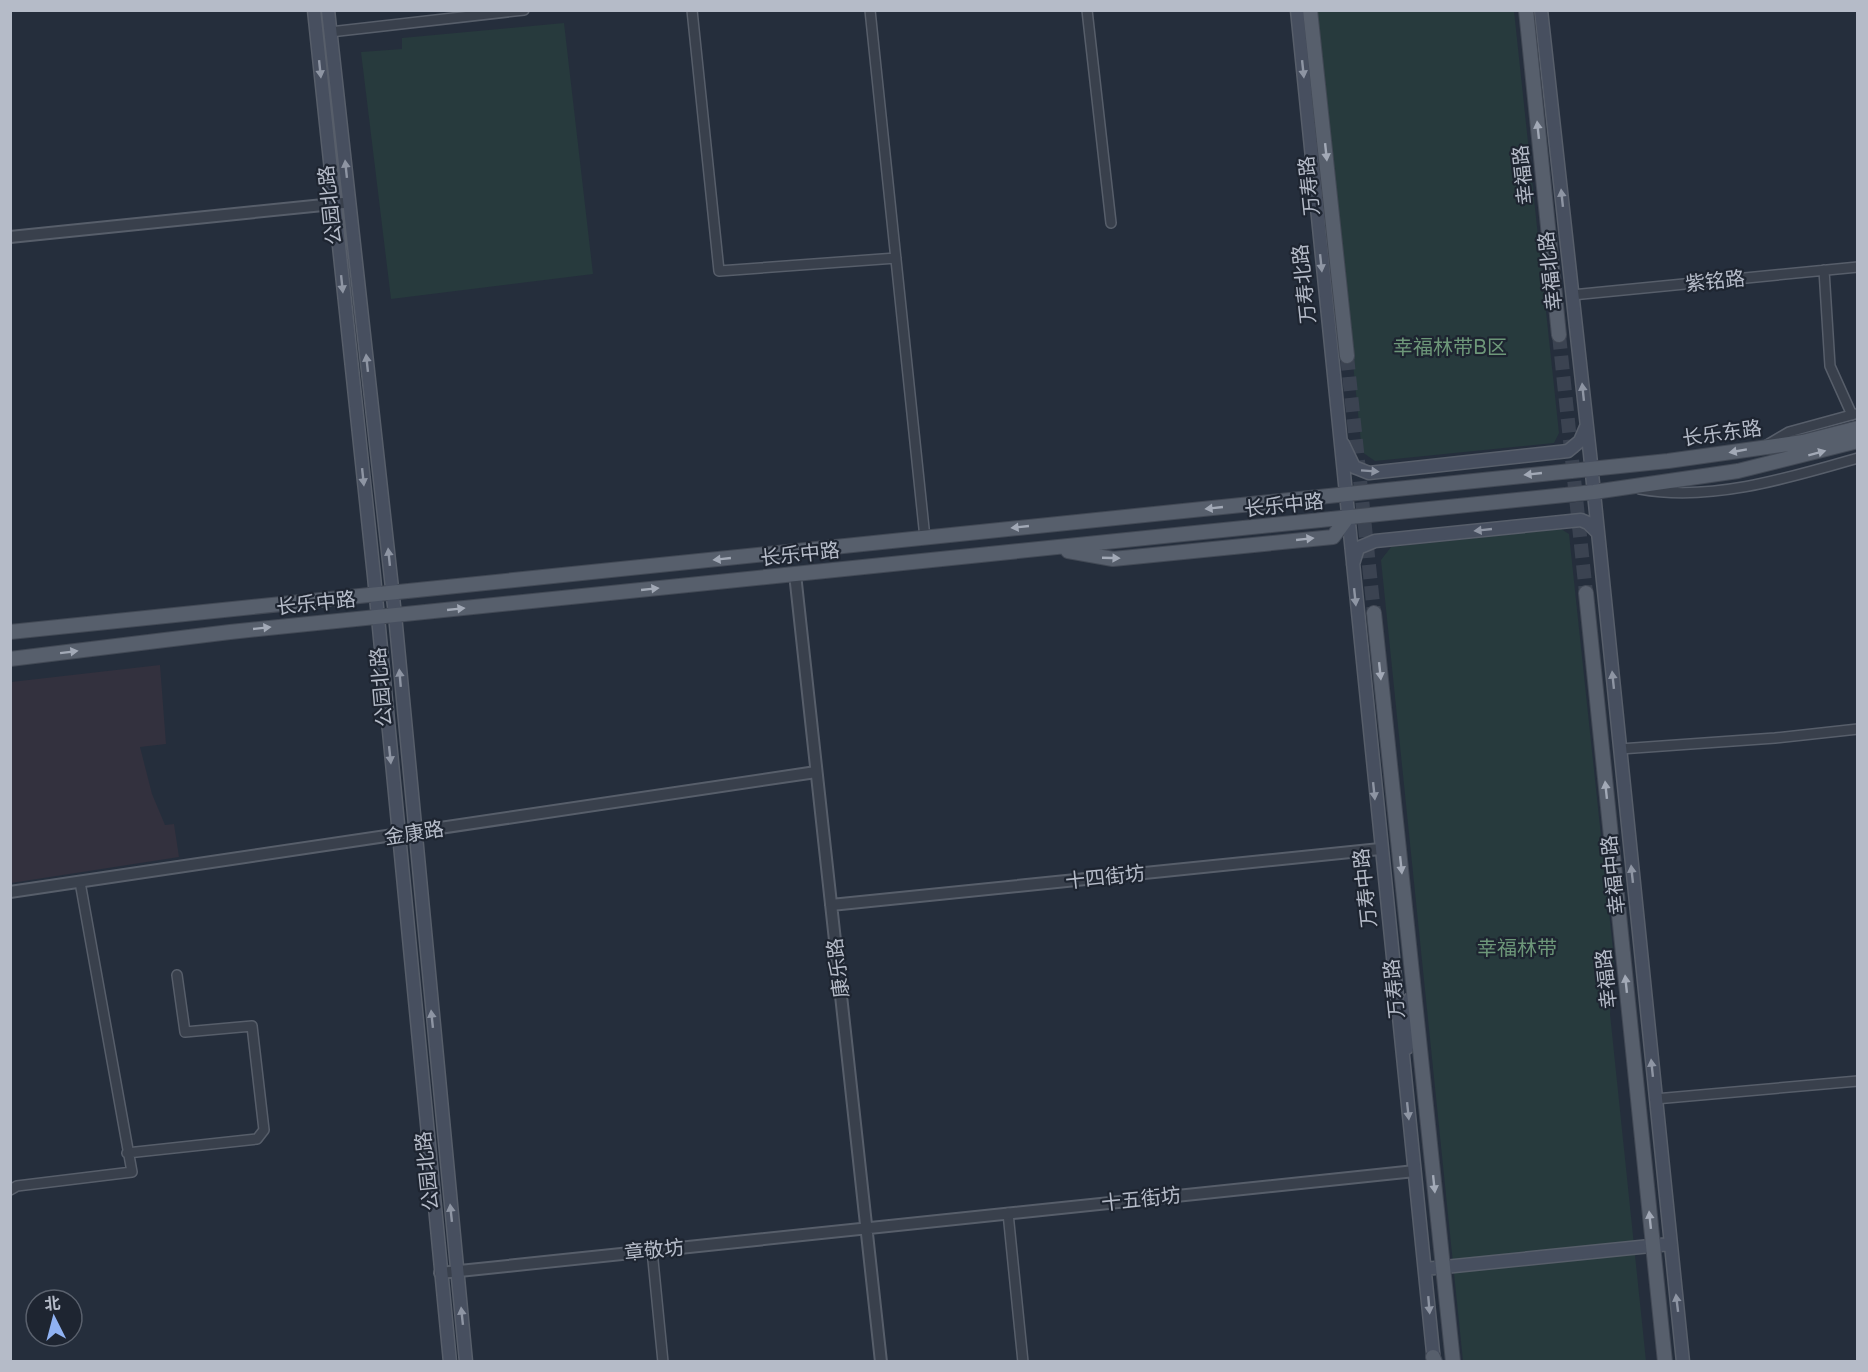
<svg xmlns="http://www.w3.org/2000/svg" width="1868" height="1372" font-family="'Varela Round','Noto Sans SC',sans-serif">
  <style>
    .medical { fill: #33313e }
    .green { fill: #273a3d }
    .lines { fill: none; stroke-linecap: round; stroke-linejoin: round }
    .primary-tunnel { stroke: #3b4351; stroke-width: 14; stroke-dasharray: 14 7; stroke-linecap: butt }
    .minor-casing { stroke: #575e6a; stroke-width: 12 }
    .tertiary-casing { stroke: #575e6a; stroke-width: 14 }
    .secondary-casing { stroke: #575e6a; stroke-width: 15 }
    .primary-casing { stroke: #424955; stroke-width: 16 }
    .minor { stroke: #39404c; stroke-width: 9 }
    .tertiary { stroke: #39404c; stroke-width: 10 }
    .secondary { stroke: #474f5f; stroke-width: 12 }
    .primary { stroke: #575f6c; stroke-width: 14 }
    .oneway { fill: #8e95a3 }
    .oneway2 { fill: #a2a9b6 }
    .labels { text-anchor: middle; stroke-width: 4.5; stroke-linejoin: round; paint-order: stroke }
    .street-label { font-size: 20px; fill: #b5bbc8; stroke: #1e2531 }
    .park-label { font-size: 20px; fill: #6d9779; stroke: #1e2531 }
  </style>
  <rect width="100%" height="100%" fill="#252e3c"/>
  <path class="medical" d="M160,665L166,744L140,747L152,794L165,825L174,824L179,857L11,883V682Z"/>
  <path class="green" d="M1317,11H1514L1559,433L1554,443L1375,461L1362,452Z
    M564,23L593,274L391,299L361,52L402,49V38Z
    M1561,529L1569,534L1614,959L1610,1014L1646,1361H1463L1381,560L1391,547Z"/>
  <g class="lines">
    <path class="primary-tunnel" d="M1559,335L1586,593
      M1347,356L1374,613"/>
    <defs>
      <path id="minor" d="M692,10L719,271L896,258
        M870,10L925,538
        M1087,10L1111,223
        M330,32L524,10
        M1824,270L1830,366L1852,415
        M1572,295L1858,267
        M1767,445L1789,432L1855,414
        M1640,489C1711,502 1789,478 1858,458
        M1620,749L1775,738L1858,729
        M1655,1099L1858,1081
        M127,1153L257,1139L264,1130L252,1026L185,1032L177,975
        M10,1190L17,1186L132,1172L80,882
        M1008,1213L1023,1362
        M652,1250L663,1362"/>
      <path id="tertiary" d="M10,237L343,203
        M795,574L881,1362
        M10,892L816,772
        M831,905L1380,849
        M440,1273L1415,1171"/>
      <path id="secondary" d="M314,10L374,576L450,1362
        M328,10L395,615L466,1362
        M1297,10L1434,1362
        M1541,10L1590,454L1683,1362
        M1343,444L1354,467L1369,473L1568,451L1580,441L1586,427
        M1353,564L1358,548L1375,541L1581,520L1588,523L1598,533
        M1407,1048L1410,999
        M1425,1269L1670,1244"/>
      <path id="primary" d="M1310,10L1347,356
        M1526,10L1559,335
        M1068,551L1113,559L1333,537L1347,518
        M1586,593L1665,1362
        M1374,613L1453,1362
        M10,632L1668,461L1803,442L1858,428
        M10,659L230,632L1594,492L1738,471L1858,441
        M1433,1357L1435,1362"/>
    </defs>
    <use href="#minor" class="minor-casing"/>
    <use href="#tertiary" class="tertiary-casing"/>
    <use href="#secondary" class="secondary-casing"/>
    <use href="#primary" class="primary-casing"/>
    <use href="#minor" class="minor"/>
    <use href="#tertiary" class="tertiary"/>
    <use href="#secondary" class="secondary"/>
    <use href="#primary" class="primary"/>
  </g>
  <defs><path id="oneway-solid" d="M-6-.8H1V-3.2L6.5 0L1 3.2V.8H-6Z" transform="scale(1.5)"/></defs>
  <g class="oneway">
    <use href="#oneway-solid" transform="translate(320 69) rotate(84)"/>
    <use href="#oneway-solid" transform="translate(1303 69) rotate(84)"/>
    <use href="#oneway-solid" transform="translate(346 169) rotate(-96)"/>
    <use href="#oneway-solid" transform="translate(1562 198) rotate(-96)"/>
    <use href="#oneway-solid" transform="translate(1321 263) rotate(84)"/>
    <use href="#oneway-solid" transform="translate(342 284) rotate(84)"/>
    <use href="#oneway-solid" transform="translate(367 363) rotate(-96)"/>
    <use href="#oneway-solid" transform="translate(1583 392) rotate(-96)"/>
    <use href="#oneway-solid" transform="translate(1370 471) rotate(4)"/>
    <use href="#oneway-solid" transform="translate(363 477) rotate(84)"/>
    <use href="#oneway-solid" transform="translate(1483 530) rotate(174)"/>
    <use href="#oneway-solid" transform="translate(389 557) rotate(-96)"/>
    <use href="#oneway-solid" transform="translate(1355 597) rotate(84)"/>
    <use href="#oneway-solid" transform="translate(400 678) rotate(-95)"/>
    <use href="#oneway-solid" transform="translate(1613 680) rotate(-96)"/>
    <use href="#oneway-solid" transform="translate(390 755) rotate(84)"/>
    <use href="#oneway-solid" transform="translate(1374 791) rotate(84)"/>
    <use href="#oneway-solid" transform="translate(1632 874) rotate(-96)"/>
    <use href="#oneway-solid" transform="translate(432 1019) rotate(-96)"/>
    <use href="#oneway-solid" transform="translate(1652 1068) rotate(-96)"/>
    <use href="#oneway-solid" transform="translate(1408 1111) rotate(84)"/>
    <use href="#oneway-solid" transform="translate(451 1213) rotate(-96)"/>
    <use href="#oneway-solid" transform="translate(1677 1303) rotate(-97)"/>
    <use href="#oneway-solid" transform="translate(1429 1305) rotate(85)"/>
    <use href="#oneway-solid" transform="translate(462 1316) rotate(-96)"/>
  </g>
  <g class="oneway2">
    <use href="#oneway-solid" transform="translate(1538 130) rotate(-96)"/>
    <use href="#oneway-solid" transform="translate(1326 152) rotate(84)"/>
    <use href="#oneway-solid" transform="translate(1738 451) rotate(170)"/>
    <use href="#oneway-solid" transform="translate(1817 453) rotate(-15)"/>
    <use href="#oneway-solid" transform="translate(1533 474) rotate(174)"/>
    <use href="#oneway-solid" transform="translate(1214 508) rotate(174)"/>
    <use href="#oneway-solid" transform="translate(1020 527) rotate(174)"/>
    <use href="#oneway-solid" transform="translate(1305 539) rotate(-6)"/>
    <use href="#oneway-solid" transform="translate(1111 558) rotate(2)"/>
    <use href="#oneway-solid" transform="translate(722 559) rotate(174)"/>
    <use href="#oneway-solid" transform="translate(650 589) rotate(-6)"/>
    <use href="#oneway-solid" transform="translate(456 609) rotate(-6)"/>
    <use href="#oneway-solid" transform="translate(262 628) rotate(-6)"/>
    <use href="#oneway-solid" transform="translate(69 652) rotate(-7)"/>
    <use href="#oneway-solid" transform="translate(1380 671) rotate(84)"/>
    <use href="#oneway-solid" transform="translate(1606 790) rotate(-96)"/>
    <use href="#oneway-solid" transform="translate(1401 865) rotate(84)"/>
    <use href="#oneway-solid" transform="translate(1626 984) rotate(-96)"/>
    <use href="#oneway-solid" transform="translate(1434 1184) rotate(84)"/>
    <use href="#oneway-solid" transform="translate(1650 1220) rotate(-96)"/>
  </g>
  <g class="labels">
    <g class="street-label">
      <text transform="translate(1523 175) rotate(-96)" y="7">幸福路</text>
      <text transform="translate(1309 186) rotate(-96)" y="7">万寿路</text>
      <text transform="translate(330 205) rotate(-96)" y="7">公园北路</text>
      <text transform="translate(1550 271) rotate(-96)" y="7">幸福北路</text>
      <text transform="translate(1715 281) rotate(-6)" y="7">紫铭路</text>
      <text transform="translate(1304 284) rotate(-96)" y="7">万寿北路</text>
      <text transform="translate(1722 433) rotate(-8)" y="7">长乐东路</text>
      <text transform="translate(1284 505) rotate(-6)" y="7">长乐中路</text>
      <text transform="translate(800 554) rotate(-6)" y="7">长乐中路</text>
      <text transform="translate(316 603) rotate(-6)" y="7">长乐中路</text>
      <text transform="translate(381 687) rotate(-95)" y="7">公园北路</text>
      <text transform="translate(414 833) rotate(-9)" y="7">金康路</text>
      <text transform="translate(1613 875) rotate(-96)" y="7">幸福中路</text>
      <text transform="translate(1105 877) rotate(-6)" y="7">十四街坊</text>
      <text transform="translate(1365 888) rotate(-96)" y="7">万寿中路</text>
      <text transform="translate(838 968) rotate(-97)" y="7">康乐路</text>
      <text transform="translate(1606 979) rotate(-96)" y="7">幸福路</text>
      <text transform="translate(1394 989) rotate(-96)" y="7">万寿路</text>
      <text transform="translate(427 1171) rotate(-96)" y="7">公园北路</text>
      <text transform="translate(1141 1199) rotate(-6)" y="7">十五街坊</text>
      <text transform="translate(654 1250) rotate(-6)" y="7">章敬坊</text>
    </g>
    <g class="park-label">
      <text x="1450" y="354">幸福林带B区</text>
      <text x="1517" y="955">幸福林带</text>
    </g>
  </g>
  <rect width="1868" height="1372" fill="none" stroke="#b5bbc8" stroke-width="24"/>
  <g transform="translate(54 1318) rotate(354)"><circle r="28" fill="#1e2531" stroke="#5a616d" stroke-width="1.5"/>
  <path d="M0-4.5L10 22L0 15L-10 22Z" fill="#90b2f2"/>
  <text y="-9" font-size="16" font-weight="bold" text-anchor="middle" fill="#b5bbc8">北</text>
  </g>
</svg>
